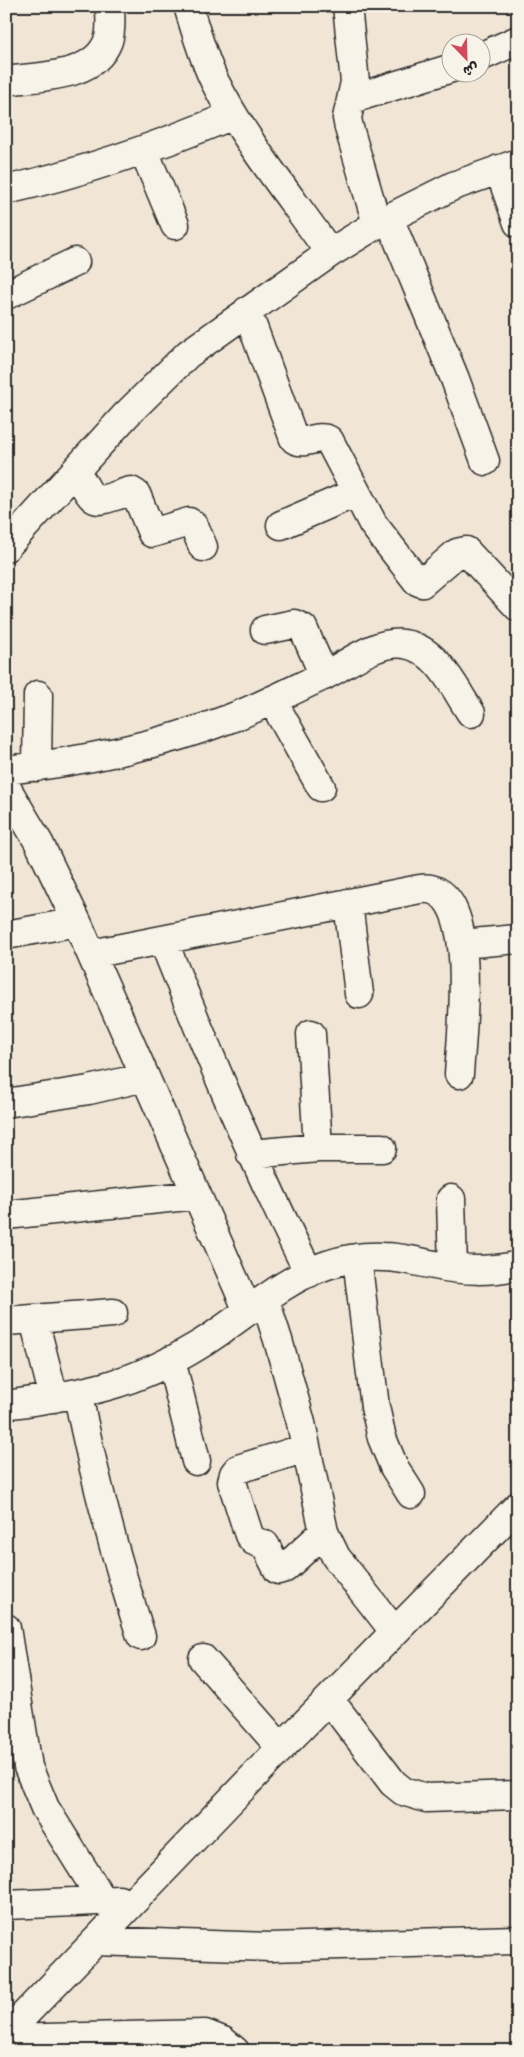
<svg xmlns="http://www.w3.org/2000/svg" width="524" height="2057" font-family="'Comic Neue','Playpen Sans Arabic',sans-serif">
  <style>
    .lines { fill: none; stroke-linecap: round; stroke-linejoin: round }
    .street-casing { stroke: #2b2b2b; stroke-width: 31 }
    .street { stroke: #f7f3e8; stroke-width: 28 }
  </style>
  <rect width="100%" height="100%" fill="#f1e5d5"/>
  <filter id="ink" filterUnits="userSpaceOnUse"><feTurbulence type="fractalNoise" baseFrequency=".02" numOctaves="2"/><feDisplacementMap in="SourceGraphic" scale="10" xChannelSelector="R" yChannelSelector="G"/><feConvolveMatrix kernelMatrix="1 2 1 2 8 2 1 2 1" color-interpolation-filters="sRGB"/></filter>
  <g filter="url(#ink)">
    <g class="lines">
      <defs>
        <path id="street" d="M188,6C196,32 203,58 215,82C246,143 291,197 330,253
          M347,6L355,82L347,118L349,128L377,224
          M482,56L518,40
          M6,81C40,76 94,78 108,41C112,30 110,17 110,6
          M352,99L452,68
          M144,151L175,225
          M499,169L518,223
          M6,190C85,172 159,146 233,115
          M389,218L455,379L485,461
          M6,295L75,262
          M247,311L294,439C304,446 317,434 329,440L373,524L417,581L422,583L457,553L466,551L518,607
          M76,470C97,510 92,502 131,491L136,494L152,533L189,522L194,526L203,547
          M281,525L355,493
          M6,547L126,415L188,354L330,253L377,224L453,186L518,163
          M265,630L294,624L303,628L324,676
          M272,700L321,787
          M37,767L38,695
          M6,770C80,762 162,745 231,718C262,706 291,691 321,677C346,666 375,640 404,644C438,649 454,688 471,713
          M6,787L39,843L77,922L248,1311
          M348,903L359,994
          M6,935L77,922
          M163,940C208,1053 254,1164 309,1273
          M462,944L518,939
          M91,954L420,889C482,880 461,1037 459,1074
          M311,1034L318,1148
          M6,1103L89,1090L145,1077
          M251,1154L318,1148H382
          M451,1199L453,1268
          M6,1215L197,1195
          M357,1258L375,1407L382,1438L394,1467L411,1494
          M265,1300L278,1340L301,1423L324,1532L336,1557L394,1631
          M34,1320L54,1398
          M6,1321L113,1313
          M171,1360L196,1461
          M78,1395C94,1477 115,1556 141,1636
          M6,1405C82,1394 133,1386 199,1345C242,1319 279,1281 327,1265C345,1259 364,1256 383,1257C401,1257 418,1262 435,1265C461,1271 492,1272 518,1265
          M306,1448L238,1469L234,1474L232,1482L249,1535L254,1541L265,1545L278,1570L285,1568L324,1532
          M6,1628L28,1767L45,1808L103,1901
          M203,1659L281,1748
          M329,1699L393,1783L403,1791L426,1798L518,1795
          M6,1905L119,1900
          M96,1941L270,1947L518,1940
          M6,2034L281,1748L518,1506
          M6,2039L205,2034L223,2041L235,2051"/>
      </defs>
      <use href="#street" class="street-casing"/>
      <use href="#street" class="street"/>
    </g>
  </g>
  <rect width="524" height="2057" fill="none" stroke="#f7f3e8" stroke-width="25"/>
  <rect x="12" y="12" width="499" height="2032" fill="none" stroke="#2b2b2b" stroke-width="2" filter="url(#ink)"/>
  <g transform="translate(466 58) rotate(157)"><circle r="24" fill="#f7f3e8" stroke="#a5a39c"/>
  <path d="M0-4L9 19L0 12L-9 19Z" fill="#d1495b"/>
  <text y="-8" font-size="14" font-weight="bold" text-anchor="middle" fill="#2b2b2b">ش</text>
  </g>
</svg>
